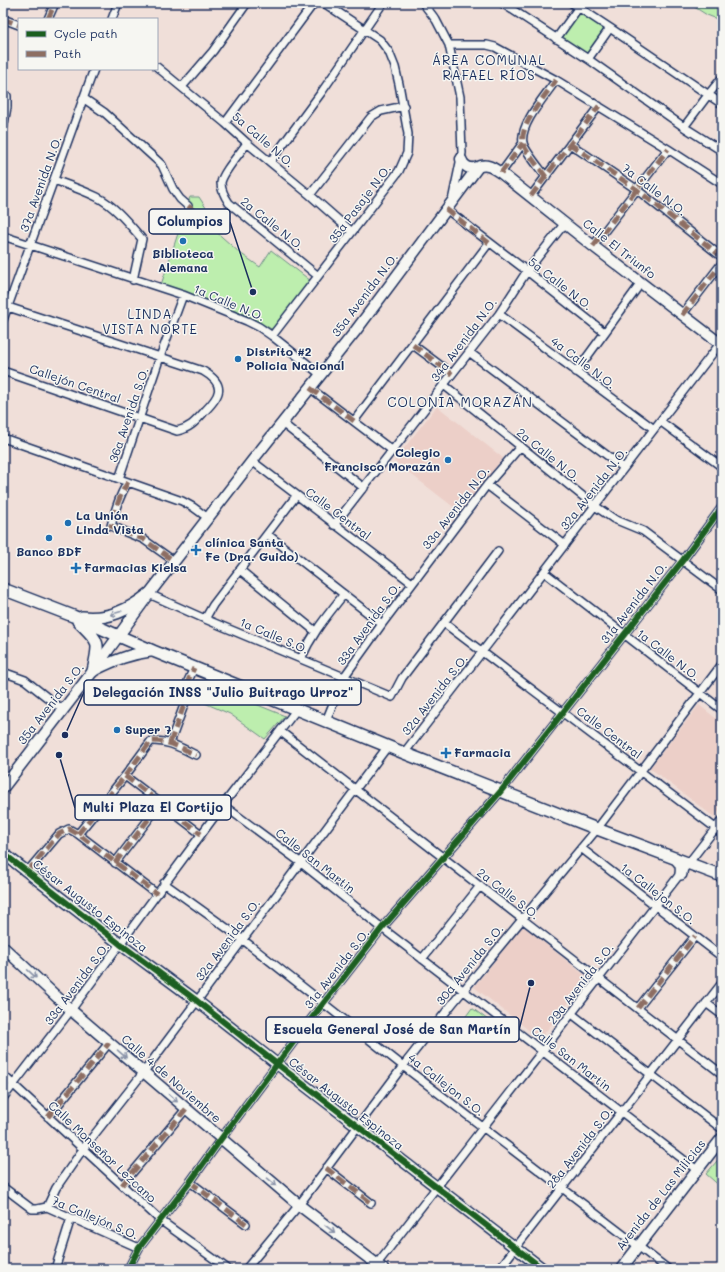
<svg xmlns="http://www.w3.org/2000/svg" width="725" height="1272" font-family="Mali,sans-serif">
  <style>
    .built { fill: #eccfc8 }
    .green { fill: #bdeeae; stroke: #6c8e86 }
    .lines { fill: none; stroke-linecap: round; stroke-linejoin: round }
    .street-casing { stroke: #1b2f5e; stroke-width: 10 }
    .secondary-casing { stroke: #1b2f5e; stroke-width: 13 }
    .primary-casing { stroke: #1b2f5e; stroke-width: 14 }
    .street { stroke: #f6f6f2; stroke-width: 7 }
    .secondary { stroke: #f6f6f2; stroke-width: 10 }
    .primary { stroke: #f6f6f2; stroke-width: 11 }
    .quiet { stroke: #8d6e63; stroke-width: 5; stroke-dasharray: 10 5; stroke-linecap: butt }
    .cycleway-casing { stroke: #f6f6f2; stroke-width: 8 }
    .cycleway { stroke: #1b5e20; stroke-width: 6 }
    .oneway { stroke: #8892a8 }
    .poi-dot { fill: #1f6fb2; stroke: #f6f6f2; stroke-width: 1.5 }
    .labels { text-anchor: middle; stroke-width: 3; stroke-linejoin: round; paint-order: stroke }
    .street-label { font-size: 12px; fill: #1b2f5e; stroke: #f6f6f2 }
    .poi-label { font-size: 12px; font-weight: bold; fill: #1b2f5e; stroke: #f6f6f2; text-anchor: start }
    .neighbourhood-label { font-size: 13px; letter-spacing: 1px; fill: #1b2f5e; stroke: #f6f6f2 }
    .leader { fill: none; stroke: #1b2f5e; stroke-width: 1.5 }
    .callout-dot { fill: #1b2f5e; stroke: #f6f6f2; stroke-width: 1.5 }
    .callout { fill: #f6f6f2; stroke: #1b2f5e; stroke-width: 1.5 }
    .callout-label { font-size: 13px; text-anchor: middle; font-weight: bold; fill: #1b2f5e }
  </style>
  <rect width="100%" height="100%" fill="#f0dfd9"/>
  <filter id="ink" filterUnits="userSpaceOnUse"><feTurbulence type="fractalNoise" baseFrequency=".025" numOctaves="2"/><feDisplacementMap in="SourceGraphic" scale="8" xChannelSelector="R" yChannelSelector="G"/><feConvolveMatrix kernelMatrix="1 2 1 2 8 2 1 2 1" color-interpolation-filters="sRGB"/></filter>
  <g filter="url(#ink)">
    <path class="built" d="M437,406L503,458L460,512L394,461Z
      M699,705L722,723V806L714,817L650,768Z
      M523,926L588,978L540,1039L474,987Z"/>
    <path class="green" d="M688,3H722V21L707,15Z
      M579,11L605,28L586,55L560,38Z
      M190,197H199L210,214L204,221L240,253L260,267L271,250L311,281L273,330L249,316L161,285Z
      M196,680L285,716L265,739L230,714L193,698Z
      M472,1008L496,1026L485,1041L461,1023Z
      M722,1155V1188L706,1174Z"/>
    <g class="lines">
      <defs>
        <path id="street" d="M423,3L436,20L449,45L460,97L462,153L452,201
          M502,3L588,59
          M572,3L610,28
          M3,19L19,25
          M48,19L55,3
          M112,19L118,3
          M556,39L579,7
          M449,45H487L495,47L506,53L556,80L668,149L722,184
          M157,67L225,123L247,143L310,195L352,232
          M722,78L708,95L684,127L722,151
          M182,87L213,51L247,3
          M83,98L105,113L162,165L173,189L180,199L188,206
          M225,123L314,3
          M684,127L588,59L610,28L722,104
          M3,129L7,107V96
          M247,143C241,152 222,173 221,183C221,190 225,197 229,203L318,276
          M570,144L636,189L722,257
          M270,162L321,93L383,3
          M501,173L523,143
          M546,177C541,170 525,151 523,143C519,125 546,95 556,80
          M54,180C68,185 83,190 97,197C115,206 129,224 142,239L133,280
          M310,195L371,117L381,111L404,106
          M531,196L599,106
          M446,209L527,271L604,332
          M3,236L183,295L247,321L259,327L272,336L320,374
          M593,246L668,149
          M499,314L654,429
          M682,315L722,263
          M3,320L94,69
          M272,336L399,171L407,153L408,134L399,84L395,67L389,52L380,40L324,3
          M413,345L452,374
          M469,352L624,468
          M3,371L177,431C190,428 195,422 204,412C220,396 227,385 203,371L8,307
          M576,372L641,283
          M444,385L595,506L614,519L643,531L722,590
          M310,388L393,451
          M354,421L489,243
          M660,421L722,467
          M282,423L364,488
          M3,438L182,501L193,507L208,518
          M252,461L412,583
          M119,479L160,357L183,295
          M128,482C119,496 115,511 111,526L143,539L174,561
          M487,485L565,545
          M334,525L499,314L527,271L565,223
          M267,534L382,624
          M240,570L315,631
          M544,572L722,710
          M149,594L205,619L392,697L402,678L498,551
          M205,619L213,605L296,496
          M444,623L722,833
          M301,659C312,633 327,616 344,594
          M3,672L25,680L63,710
          M326,721L344,677L382,624L459,522L487,485L520,447
          M280,731L722,1074
          M170,743L187,697L188,681L194,668
          M404,753L722,341
          M125,776L201,834
          M223,805L300,862L382,928L697,1170
          M78,834L125,776L151,741C168,740 181,748 196,755
          M581,848L722,957
          M115,863L161,803
          M27,872L59,834L69,829L78,834L157,894
          M164,883L242,939L403,1066L668,1269
          M422,959L480,886
          M706,1003L722,1015
          M638,1008L695,936
          M572,1014L722,1129
          M3,1075L160,1220L228,1269
          M3,1098L71,1010L223,805L297,709
          M48,1117L109,1043
          M326,1168L371,1203
          M190,1182L246,1224
          M122,1185L186,1109
          M3,1187L32,1209H37L47,1207L139,1248
          M47,1207L56,1188L83,1149L143,1073L388,746
          M55,1269L71,1218
          M128,1269L139,1248L190,1182L221,1139L298,1036L382,928L501,791L683,560L722,507
          M246,1269L299,1205L403,1066L453,1003L597,829L722,664
          M373,1269L722,820
          M499,1269L722,983"/>
        <path id="secondary" d="M461,159C464,167 470,170 478,167
          M95,670C115,660 130,654 153,651
          M3,788L93,671L149,594L252,461L354,333L478,167C487,163 493,168 501,173L593,246L722,345
          M3,853L120,944L197,1001L277,1064L543,1269
          M3,947L71,1010L299,1205L383,1269
          M621,1269L722,1138"/>
        <path id="primary" d="M3,589L73,616L153,651L404,753L597,829L722,876
          M82,617C108,620 129,610 149,594
          M78,621C100,643 100,640 93,671
          M675,858C681,863 682,867 681,874"/>
      </defs>
      <use href="#street" class="street-casing"/>
      <use href="#secondary" class="secondary-casing"/>
      <use href="#primary" class="primary-casing"/>
      <use href="#street" class="street"/>
      <use href="#secondary" class="secondary"/>
      <use href="#primary" class="primary"/>
      <path class="quiet" d="M3,19L19,25
        M48,19L55,3
        M570,144L636,189L722,257
        M501,173L523,143
        M546,177C541,170 525,151 523,143C519,125 546,95 556,80
        M531,196L599,106
        M188,206L198,214
        M446,209L489,243
        M593,246L668,149
        M682,315L722,263
        M413,345L452,374
        M310,388L354,421
        M128,482C119,496 115,511 111,526L143,539L174,561
        M170,743L187,697L188,681L194,668
        M125,776L201,834
        M78,834L125,776L151,741C168,740 181,748 196,755
        M115,863L161,803
        M27,872L59,834L69,829L78,834L157,894
        M638,1008L695,936
        M48,1117L109,1043
        M326,1168L371,1203
        M190,1182L246,1224
        M122,1185L186,1109"/>
      <defs>
        <path id="cycleway" d="M3,853L120,944L197,1001L277,1064L543,1269
          M128,1269L139,1248L190,1182L221,1139L298,1036L382,928L501,791L683,560L722,507"/>
      </defs>
      <use href="#cycleway" class="cycleway-casing"/>
      <use href="#cycleway" class="cycleway"/>
    </g>
    <defs><path id="oneway-shaft" d="M-6 0H5M1.5-3L5.5 0L1.5 3" fill="none" stroke-width="1.6" stroke-linecap="round" stroke-linejoin="round"/></defs>
    <g class="oneway">
      <use href="#oneway-shaft" transform="translate(116 613) rotate(162)"/>
      <use href="#oneway-shaft" transform="translate(32 974) rotate(43)"/>
      <use href="#oneway-shaft" transform="translate(122 1054) rotate(41)"/>
      <use href="#oneway-shaft" transform="translate(173 1098) rotate(41)"/>
      <use href="#oneway-shaft" transform="translate(272 1182) rotate(40)"/>
      <use href="#oneway-shaft" transform="translate(330 1229) rotate(37)"/>
    </g>
  </g>
  <g class="poi-dot">
    <circle cx="183" cy="241" r="4"/>
    <circle cx="238" cy="359" r="4"/>
    <circle cx="448" cy="460" r="4"/>
    <circle cx="68" cy="523" r="4"/>
    <circle cx="49" cy="538" r="4"/>
    <path d="M194 544h4v4h4v4h-4v4h-4v-4h-4v-4h4z"/>
    <path d="M74 562h4v4h4v4h-4v4h-4v-4h-4v-4h4z"/>
    <circle cx="117" cy="730" r="4"/>
    <path d="M444 747h4v4h4v4h-4v4h-4v-4h-4v-4h4z"/>
  </g>
  <g class="labels">
    <g class="street-label">
      <text transform="translate(263 140) rotate(41)" y="4">5a Calle N.O.</text>
      <text transform="translate(41 184) rotate(-70)" y="4">37a Avenida N.O.</text>
      <text transform="translate(654 190) rotate(37)" y="4">7a Calle N.O.</text>
      <text transform="translate(360 204) rotate(-53)" y="4">35a Pasaje N.O.</text>
      <text transform="translate(272 224) rotate(39)" y="4">2a Calle N.O.</text>
      <text transform="translate(619 249) rotate(38)" y="4">Calle El Triunfo</text>
      <text transform="translate(560 284) rotate(38)" y="4">5a Calle N.O.</text>
      <text transform="translate(365 295) rotate(-53)" y="4">35a Avenida N.O.</text>
      <text transform="translate(229 303) rotate(23)" y="4">1a Calle N.O.</text>
      <text transform="translate(464 340) rotate(-53)" y="4">34a Avenida N.O.</text>
      <text transform="translate(583 363) rotate(37)" y="4">4a Calle N.O.</text>
      <text transform="translate(75 384) rotate(19)" y="4">Callejón Central</text>
      <text transform="translate(129 415) rotate(-71)" y="4">36a Avenida S.O.</text>
      <text transform="translate(548 455) rotate(39)" y="4">2a Calle N.O.</text>
      <text transform="translate(594 489) rotate(-52)" y="4">32a Avenida N.O.</text>
      <text transform="translate(456 508) rotate(-52)" y="4">33a Avenida N.O.</text>
      <text transform="translate(338 514) rotate(37)" y="4">Calle Central</text>
      <text transform="translate(634 603) rotate(-52)" y="4">31a Avenida N.O.</text>
      <text transform="translate(369 624) rotate(-54)" y="4">33a Avenida S.O.</text>
      <text transform="translate(274 636) rotate(23)" y="4">1a Calle S.O.</text>
      <text transform="translate(668 655) rotate(38)" y="4">1a Calle N.O.</text>
      <text transform="translate(435 695) rotate(-52)" y="4">32a Avenida S.O.</text>
      <text transform="translate(51 704) rotate(-52)" y="4">35a Avenida S.O.</text>
      <text transform="translate(609 733) rotate(37)" y="4">Calle Central</text>
      <text transform="translate(315 861) rotate(38)" y="4">Calle San Martin</text>
      <text transform="translate(508 894) rotate(38)" y="4">2a Calle S.O.</text>
      <text transform="translate(658 894) rotate(38)" y="4">1a Callejon S.O.</text>
      <text transform="translate(90 906) rotate(38)" y="4">César Augusto Espinoza</text>
      <text transform="translate(228 940) rotate(-53)" y="4">32a Avenida S.O.</text>
      <text transform="translate(470 965) rotate(-51)" y="4">30a Avenida S.O.</text>
      <text transform="translate(337 969) rotate(-52)" y="4">31a Avenida S.O.</text>
      <text transform="translate(77 984) rotate(-53)" y="4">33a Avenida S.O.</text>
      <text transform="translate(581 984) rotate(-52)" y="4">29a Avenida S.O.</text>
      <text transform="translate(571 1059) rotate(38)" y="4">Calle San Martin</text>
      <text transform="translate(171 1079) rotate(41)" y="4">Calle 4 de Noviembre</text>
      <text transform="translate(446 1085) rotate(38)" y="4">4a Callejon S.O.</text>
      <text transform="translate(346 1104) rotate(38)" y="4">César Augusto Espinoza</text>
      <text transform="translate(580 1148) rotate(-52)" y="4">28a Avenida S.O.</text>
      <text transform="translate(102 1152) rotate(43)" y="4">Calle Monseñor Lezcano</text>
      <text transform="translate(661 1195) rotate(-52)" y="4">Avenida de Las Milicias</text>
      <text transform="translate(95 1218) rotate(23)" y="4">7a Callejón S.O.</text>
    </g>
    <g class="poi-label">
      <text x="183" y="258" text-anchor="middle">Biblioteca<tspan x="183" dy="14">Alemana</tspan></text>
      <text x="246" y="356">Distrito #2<tspan x="246" dy="14">Policia Nacional</tspan></text>
      <text x="440" y="457" text-anchor="end">Colegio<tspan x="440" dy="14">Francisco Morazán</tspan></text>
      <text x="76" y="520">La Unión<tspan x="76" dy="14">Linda Vista</tspan></text>
      <text x="205" y="547">clínica Santa<tspan x="205" dy="14">Fe (Dra. Guido)</tspan></text>
      <text x="49" y="556" text-anchor="middle">Banco BDF</text>
      <text x="84" y="572">Farmacias Kielsa</text>
      <text x="125" y="734">Super 7</text>
      <text x="454" y="757">Farmacia</text>
    </g>
    <g class="neighbourhood-label">
      <text x="489" y="65">ÁREA COMUNAL<tspan x="489" dy="15">RAFAEL RÍOS</tspan></text>
      <text x="150" y="319">LINDA<tspan x="150" dy="15">VISTA NORTE</tspan></text>
      <text x="460" y="407">COLONIA MORAZÁN</text>
    </g>
  </g>
  <path class="leader" d="M253 292L230 222M65 735L84 692M59 755L75 808M531 983L519 1030"/>
  <g class="callout-dot">
    <circle cx="253" cy="292" r="4"/>
    <circle cx="65" cy="735" r="4"/>
    <circle cx="59" cy="755" r="4"/>
    <circle cx="531" cy="983" r="4"/>
  </g>
  <g class="callout">
    <rect x="149" y="209" width="81" height="25" rx="4"/>
    <rect x="84" y="680" width="277" height="25" rx="4"/>
    <rect x="75" y="795" width="156" height="25" rx="4"/>
    <rect x="266" y="1017" width="253" height="25" rx="4"/>
  </g>
  <g class="callout-label">
    <text x="190" y="226">Columpios</text>
    <text x="223" y="697">Delegación INSS "Julio Buitrago Urroz"</text>
    <text x="153" y="812">Multi Plaza El Cortijo</text>
    <text x="392" y="1034">Escuela General José de San Martín</text>
  </g>
  <rect width="725" height="1272" fill="none" stroke="#f6f6f2" stroke-width="16"/>
  <rect x="8" y="8" width="709" height="1256" fill="none" stroke="#1b2f5e" stroke-width="1.5" filter="url(#ink)"/>
  <rect x="18" y="18" width="140" height="52" fill="#f6f6f2" stroke="#9ea6b7"/>
  <rect x="26" y="31" width="20" height="6" fill="#1b5e20" stroke="#9ea6b7"/>
  <text x="54" y="38" font-size="12" fill="#1b2f5e">Cycle path</text>
  <rect x="26" y="51" width="20" height="6" fill="#8d6e63" stroke="#9ea6b7"/>
  <text x="54" y="58" font-size="12" fill="#1b2f5e">Path</text>
</svg>
